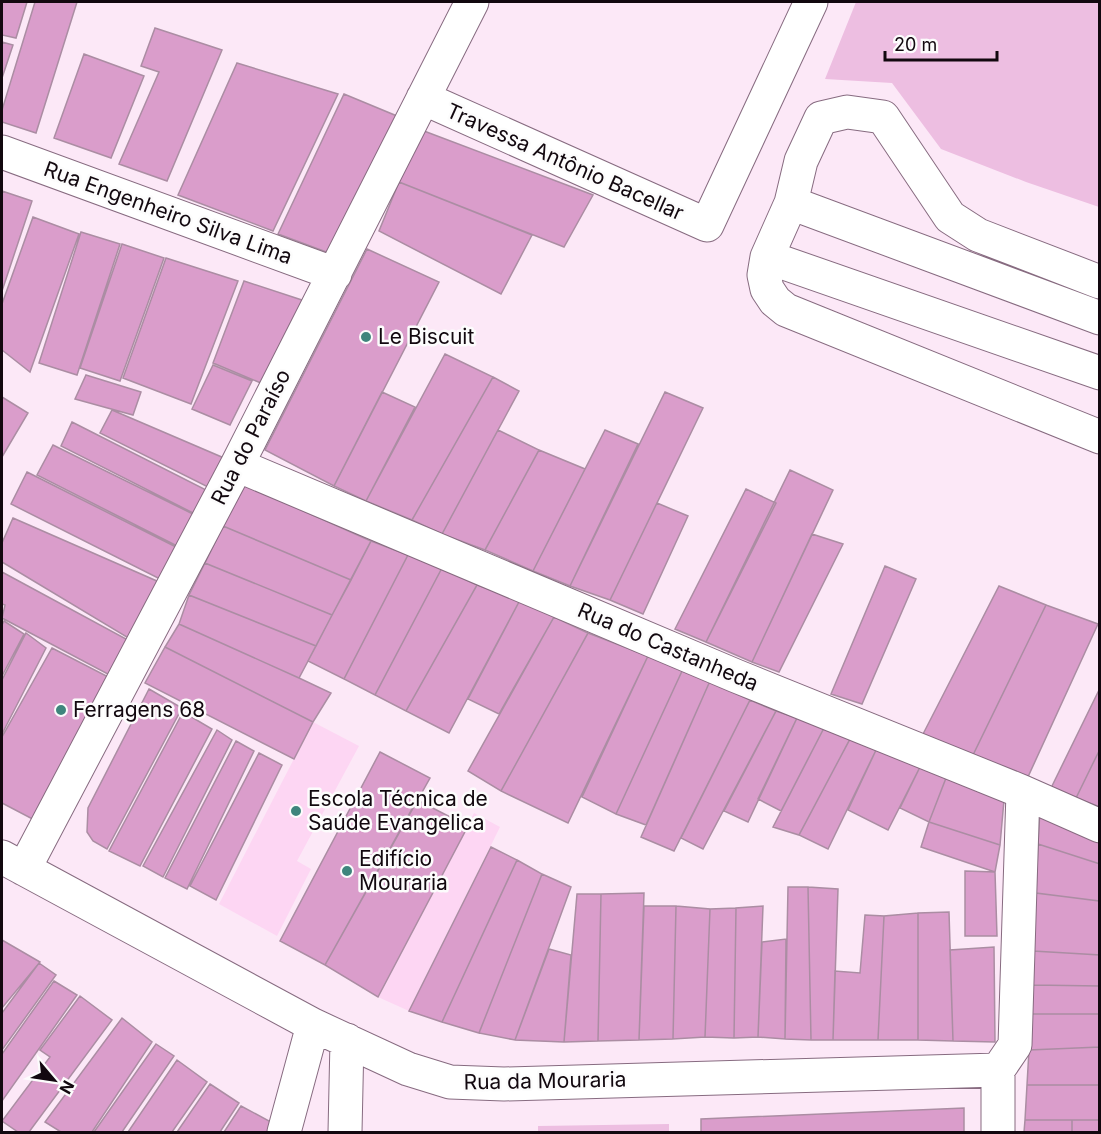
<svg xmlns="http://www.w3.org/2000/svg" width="1101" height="1134" font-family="Inter,sans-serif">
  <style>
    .built { fill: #fdd6f3 }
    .green { fill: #edbee1 }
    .building { fill: #da9dcb; stroke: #ab8da3; stroke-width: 1.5 }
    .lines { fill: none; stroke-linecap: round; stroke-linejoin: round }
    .minor-casing { stroke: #876b80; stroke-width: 35 }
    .minor { stroke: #fff; stroke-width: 33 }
    .poi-dot { fill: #3f857d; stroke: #fcfcfc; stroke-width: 2 }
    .labels { text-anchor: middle; stroke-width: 5; stroke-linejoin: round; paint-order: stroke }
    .street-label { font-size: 21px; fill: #12080f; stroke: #fcfcfc }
    .poi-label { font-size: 21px; fill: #12080f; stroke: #fcfcfc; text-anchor: start }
  </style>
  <rect width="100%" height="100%" fill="#fce8f7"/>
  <path class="built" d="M313,722L359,746L297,861L311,869L277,936L219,904Z
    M474,813L500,827L409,1011L378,997Z"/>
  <path class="green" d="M856,2L1099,3V207L1026,182L941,149L892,83L825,79Z
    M669,1124V1132H538V1126Z"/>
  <path class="building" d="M2,2H27L16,38L2,35Z
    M35,2H77L36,133L2,122V110Z
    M155,28L222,50L167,181L119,164L159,72L141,66Z
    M2,42L13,45L2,78Z
    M84,54L144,76L111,158L54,138Z
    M237,63L338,94L273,231L178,195Z
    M344,94L409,121L337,256L278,234Z
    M424,131L593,195L564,247L399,182Z
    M399,182L532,235L501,294L379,231Z
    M2,191L32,201L2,291Z
    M33,217L79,234L30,372L2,350V304Z
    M81,232L120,244L77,375L39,363Z
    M122,244L164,258L120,381L80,368Z
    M367,249L439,282L334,486L265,450Z
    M166,258L238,281L191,404L123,378Z
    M244,281L308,302L268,386L213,363Z
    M445,354L493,377L412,520L366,501Z
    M213,365L252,381L230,425L192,409Z
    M86,375L141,392L133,415L75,399Z
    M493,377L519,391L442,534L412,520Z
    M382,392L415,407L366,501L334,486Z
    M665,392L703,408L610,600L570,586Z
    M2,397L28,413L2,457Z
    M112,410L231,461L216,491L100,433Z
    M72,422L214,494L201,517L61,446Z
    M498,430L539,450L485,550L442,534Z
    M605,430L638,444L570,586L533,571Z
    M53,445L201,518L185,550L37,475Z
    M539,450L585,469L533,571L485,550Z
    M790,470L833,490L752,662L706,642Z
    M27,472L184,551L166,582L11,504Z
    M245,485L371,541L351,580L223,526Z
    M746,489L776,503L706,642L675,629Z
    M657,503L688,516L643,614L610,600Z
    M13,518L166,585L140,645L2,562V543Z
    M223,526L351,580L332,615L205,563Z
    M812,534L843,544L779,672L752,662Z
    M371,541L408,555L344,679L308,661Z
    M408,555L442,568L375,695L344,679Z
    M205,563L332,615L316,646L189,595Z
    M885,566L916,579L862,704L831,694Z
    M442,568L477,585L406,711L375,695Z
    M2,572L139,646L121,681L2,618L5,605L2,604Z
    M477,585L520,600L449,733L406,711Z
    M999,586L1046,605L972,757L922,736Z
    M189,595L316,646L299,678L179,624Z
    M520,600L554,617L499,714L468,699Z
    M1046,605L1098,624L1027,779L972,757Z
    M554,617L588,633L501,791L468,771Z
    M4,621L24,634L2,676V625Z
    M179,624L299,678L331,693L313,722L165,647Z
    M26,633L46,648L2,734V680Z
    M588,633L648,656L568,823L501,791Z
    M165,647L313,722L294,759L145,683Z
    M52,648L120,683L42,824L2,803V737Z
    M648,656L683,669L616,814L582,797Z
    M683,669L710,681L646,825L616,814Z
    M710,681L750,700L674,851L641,837Z
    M1100,688V749L1076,798L1051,788Z
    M149,689L182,708L107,849L93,841L87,832L88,808Z
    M750,700L776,711L703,849L681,838Z
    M776,711L797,718L748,822L724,811Z
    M183,712L212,729L140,866L109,851Z
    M797,718L824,728L781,811L758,799Z
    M824,728L850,739L799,835L773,827Z
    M217,730L232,740L163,877L143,866Z
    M850,739L877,748L828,849L799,835Z
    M236,741L254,751L187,889L165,878Z
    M877,748L921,765L888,830L848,810Z
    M1100,749V807L1076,798Z
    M380,752L430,778L325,965L280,941Z
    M259,753L282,765L216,900L190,886Z
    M921,765L946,778L929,822L900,808Z
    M946,778L1004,800L1000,845L929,822Z
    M417,800L468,826L378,997L325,965Z
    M1040,810L1100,836V864L1038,844Z
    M929,822L1000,845L995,872L921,847Z
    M1038,844L1100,864L1099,901L1036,893Z
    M491,847L517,860L442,1022L409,1011Z
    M517,860L542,874L479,1033L442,1022Z
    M965,871L995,872L997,936H965Z
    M542,874L571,887L515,1040L479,1033Z
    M788,887H808L811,1040L785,1039Z
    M808,887L838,889L833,1040H811Z
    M644,893L639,1040L598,1041L601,894Z
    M1036,893L1099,901L1100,955L1033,951Z
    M577,894H601L598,1041L564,1042Z
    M644,906H676L673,1039L639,1040Z
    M676,906L710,909L705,1037L673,1039Z
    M763,906L758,1037L734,1038L736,908Z
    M736,908L734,1038L705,1037L710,909Z
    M949,912L953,1041L918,1040V913Z
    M918,913V1040H878L884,916Z
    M865,915L884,916L878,1040H833L835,971L860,973Z
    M786,939L785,1039L758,1037L762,942Z
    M2,940L40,962L2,1008Z
    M994,947L995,1042L953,1041L950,950Z
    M549,949L571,955L564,1042L515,1040Z
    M1033,951L1100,955V986L1032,985Z
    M39,963L56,975L2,1050V1013Z
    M54,981L77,995L2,1101V1054Z
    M1032,985L1100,986V1014H1031Z
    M80,996L112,1020L29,1132H18L2,1121L50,1057L40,1050Z
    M1031,1014H1100V1047L1029,1050Z
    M122,1018L152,1042L92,1132H61L45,1122Z
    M156,1044L174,1056L122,1132H94Z
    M1100,1047V1085H1027L1029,1050Z
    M177,1060L207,1082L172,1132H128Z
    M210,1084L239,1103L220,1132H177Z
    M1027,1085H1100V1120H1025Z
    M241,1106L271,1122L268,1132H224Z
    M964,1108V1132H701V1119Z
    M1025,1120H1072V1132H1024Z
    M1072,1120H1100V1132H1072Z"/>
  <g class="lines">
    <defs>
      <path id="minor" d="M423,98L707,225L811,2
        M2,152L335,274
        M791,203L1100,318
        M767,257L1100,373
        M1100,282L978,235L950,217L883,117L847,112L821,118L801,161L791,203L767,257L764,275L767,289L775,301L786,310L1100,437
        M237,465L736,676L1023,792L1100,826
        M2,857L313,1025L408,1069L450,1082L504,1084L998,1070
        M24,869L237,465L472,2
        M284,1132L313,1025
        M345,1132L347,1040
        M998,1132V1070L1015,1045L1023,792"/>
    </defs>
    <use href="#minor" class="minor-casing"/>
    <use href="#minor" class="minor"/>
  </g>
  <g class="poi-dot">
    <circle cx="366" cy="337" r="6"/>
    <circle cx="61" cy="710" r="6"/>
    <circle cx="296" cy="811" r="6"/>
    <circle cx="347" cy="871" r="6"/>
  </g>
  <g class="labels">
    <g class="street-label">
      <text transform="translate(565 162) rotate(24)" y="7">Travessa Antônio Bacellar</text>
      <text transform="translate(168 213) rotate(20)" y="7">Rua Engenheiro Silva Lima</text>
      <text transform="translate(251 437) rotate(-63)" y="7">Rua do Paraíso</text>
      <text transform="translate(668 647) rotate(23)" y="7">Rua do Castanheda</text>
      <text transform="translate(545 1081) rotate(-1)" y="7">Rua da Mouraria</text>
    </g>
    <g class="poi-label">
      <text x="378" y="344">Le Biscuit</text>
      <text x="73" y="717">Ferragens 68</text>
      <text x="308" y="806">Escola Técnica de<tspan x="308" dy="24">Saúde Evangelica</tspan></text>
      <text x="359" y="866">Edifício<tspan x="359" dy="24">Mouraria</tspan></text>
    </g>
  </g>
  <rect width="1101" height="1134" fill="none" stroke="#12080f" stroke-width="6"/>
  <g transform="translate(54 1080) rotate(119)" stroke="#fcfcfc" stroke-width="4.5" paint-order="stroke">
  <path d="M0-4.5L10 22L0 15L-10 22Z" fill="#12080f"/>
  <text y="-9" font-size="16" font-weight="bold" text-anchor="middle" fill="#12080f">N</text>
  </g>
  <path d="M885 51v9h112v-9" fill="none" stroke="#12080f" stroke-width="3"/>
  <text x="894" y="51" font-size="18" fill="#12080f" stroke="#fcfcfc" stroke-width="4.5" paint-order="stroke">20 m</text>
</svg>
